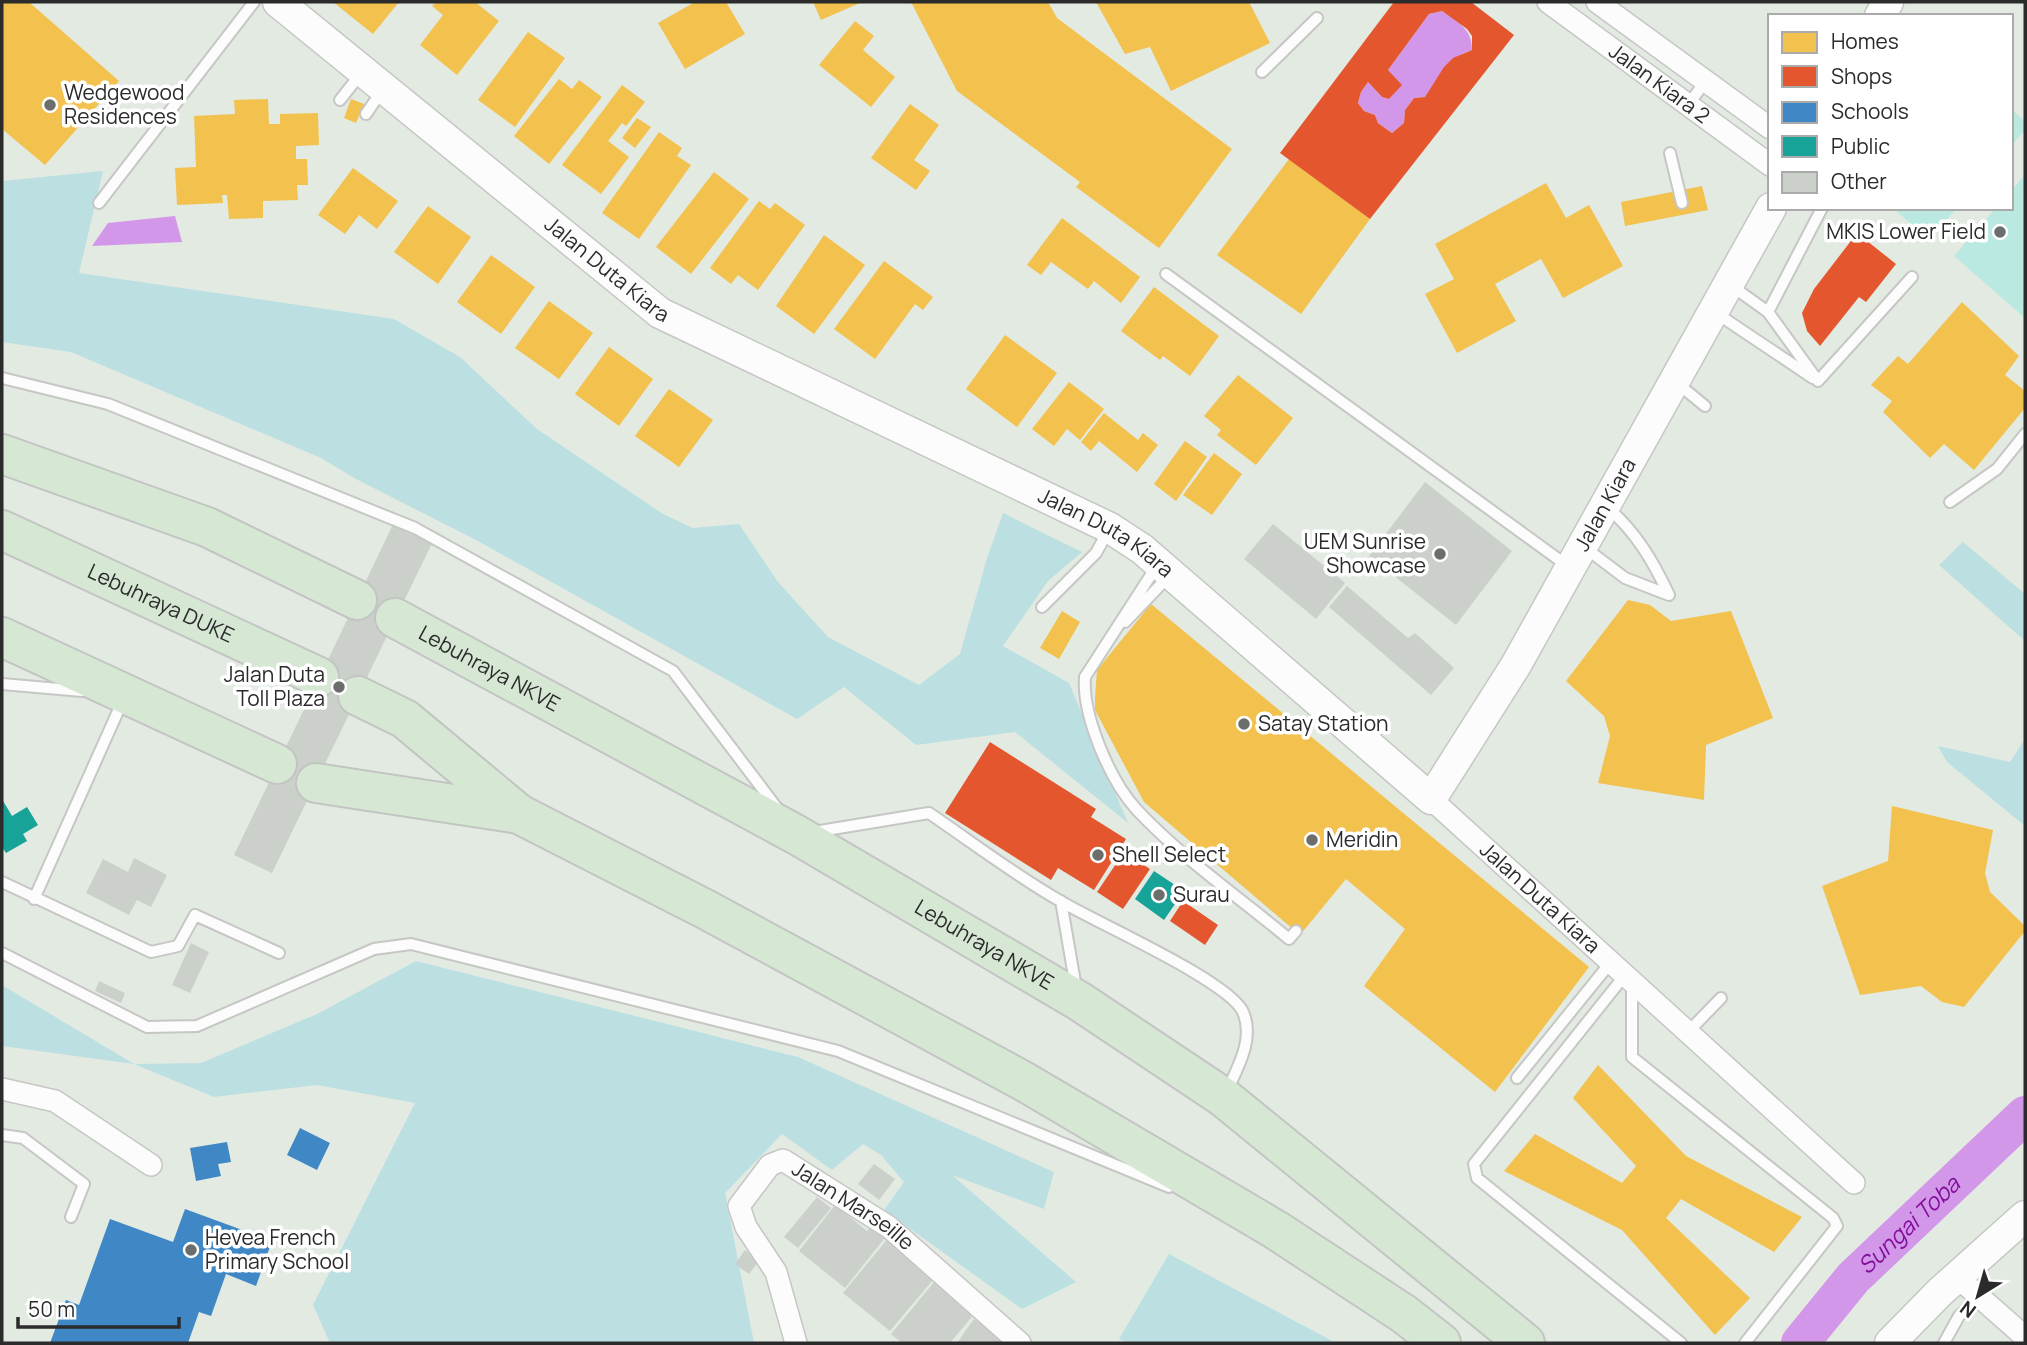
<svg xmlns="http://www.w3.org/2000/svg" width="2027" height="1345" font-family="Manrope,sans-serif">
  <style>
    .green { fill: #bce0e2 }
    .pitch { fill: #b9e9e1 }
    .water { fill: #d397e9 }
    .homes { fill: #f2c14e }
    .shops { fill: #e4572e; fill-rule: evenodd }
    .schools { fill: #3f88c5 }
    .public { fill: #17a398 }
    .lines { fill: none; stroke-linecap: round; stroke-linejoin: round }
    .river { stroke: #d397e9; stroke-width: 38 }
    .building { fill: #cbd0cb }
    .lane-casing { stroke: #c6c7c5; stroke-width: 14 }
    .street-casing { stroke: #c6c7c5; stroke-width: 24 }
    .secondary-casing { stroke: #c6c7c5; stroke-width: 33 }
    .highway-casing { stroke: #c2c5c2; stroke-width: 42 }
    .lane { stroke: #fbfcfb; stroke-width: 10 }
    .street { stroke: #fbfcfb; stroke-width: 21 }
    .secondary { stroke: #fbfcfb; stroke-width: 30 }
    .highway { stroke: #d6e8d4; stroke-width: 38 }
    .poi-dot { fill: #6b6e6b; stroke: #fff; stroke-width: 2.5 }
    .labels { text-anchor: middle; stroke-width: 7; stroke-linejoin: round; paint-order: stroke }
    .street-label { font-size: 21px; fill: #2b2b2b; stroke: #fff }
    .poi-label { font-size: 21px; fill: #2b2b2b; stroke: #fff; text-anchor: start }
    .water-label { font-size: 23px; font-style: italic; fill: #82109b; stroke: #fff }
  </style>
  <rect width="100%" height="100%" fill="#e2eae2"/>
  <path class="green" d="M103,171L79,273L394,319L460,357L537,429L663,514L693,528L739,524L778,582L828,637L919,685L960,654L987,558L1003,513L1082,552L1048,581L1003,646L1069,683L1128,823L1015,732L916,745L844,687L797,719L476,540L356,479L321,458L71,352L2,342V181Z
    M1963,542L2025,594V641L1939,565Z
    M2025,739V826L1947,762L1938,746L2010,762Z
    M416,961L798,1057L1054,1172L1044,1209L952,1175L1076,1282L1022,1309L884,1210L904,1182L881,1155L863,1144L832,1170L782,1134L725,1193L754,1343H330L313,1305L415,1103L317,1085L214,1097L134,1064L2,1046V985L134,1064L201,1063L317,1014Z
    M1169,1254L1336,1343H1127L1119,1339Z"/>
  <path class="pitch" d="M2011,109L2025,121V130L2011,146Z
    M2025,175V318L1954,256L1996,208H2011V191Z
    M1893,208H1957L1929,240Z"/>
  <path class="water" d="M1442,11C1459,23 1472,29 1472,50C1446,58 1441,78 1425,97L1414,98L1405,110L1404,123L1392,133L1378,123L1375,115L1364,111L1358,103L1361,92L1368,82L1382,97L1389,99L1401,85L1388,70L1429,14Z
    M175,216L182,242L92,246L108,223Z"/>
  <path class="homes" d="M2,2H29L119,81L45,165L2,129Z
    M333,2H399L373,34Z
    M436,2H475L499,21L457,75L420,45L443,15L432,6Z
    M695,2H726L745,34L685,69L658,23Z
    M813,2H862L821,20Z
    M911,2H1048L1057,18L1232,149L1159,248L1076,187L1080,182L957,91Z
    M1096,2H1249L1270,43L1171,91L1150,47L1125,54Z
    M855,21L874,36L863,50L895,77L871,107L819,65Z
    M528,32L565,58L515,127L478,100Z
    M559,79L572,89L579,80L602,97L549,164L514,136Z
    M622,85L645,102L626,126L622,123L608,141L629,157L601,194L562,165Z
    M268,99L269,124H280V114L318,113L319,145L296,146V159H307L308,185H297L298,200L263,201V218L229,219L227,195H222L223,203L177,205L175,168L196,167L194,116L235,114L234,100Z
    M351,99L364,104L356,123L344,118Z
    M910,104L939,125L914,160L930,171L916,190L871,158Z
    M637,118L651,127L635,148L622,138Z
    M659,132L682,148L677,156L691,165L639,239L602,213Z
    M1289,159L1370,219L1301,314L1217,255Z
    M353,168L398,201L377,229L359,215L345,234L318,215Z
    M714,172L749,199L691,274L656,247Z
    M1546,183L1566,218L1589,205L1623,266L1563,298L1541,259L1495,284L1516,321L1457,353L1425,294L1454,279L1435,244Z
    M1702,186L1708,210L1625,226L1621,202Z
    M759,201L770,209L775,203L805,225L758,290L738,275L731,284L710,268Z
    M428,206L471,237L438,284L394,252Z
    M1062,218L1140,277L1121,303L1094,281L1088,289L1051,262L1041,275L1027,265Z
    M824,235L865,265L814,334L776,306Z
    M491,255L535,287L501,334L457,302Z
    M884,261L933,297L923,310L915,304L875,359L834,329Z
    M1154,287L1219,336L1190,376L1163,356L1160,360L1121,331Z
    M549,301L593,333L559,379L515,348Z
    M1962,302L2019,356L2005,375L2025,391V408L1974,470L1944,444L1930,458L1883,412L1892,401L1871,385L1898,356L1908,364Z
    M1005,335L1057,373L1017,427L966,389Z
    M609,347L653,379L619,426L575,394Z
    M1238,375L1293,418L1256,465L1217,435L1221,430L1204,416Z
    M1069,382L1104,409L1080,440L1067,429L1054,446L1032,429Z
    M669,389L713,420L679,467L635,436Z
    M1104,413L1138,440L1143,433L1158,445L1137,472L1099,441L1091,451L1081,442Z
    M1185,441L1207,457L1176,501L1154,484Z
    M1214,453L1242,474L1212,515L1183,495Z
    M1628,600L1650,605L1671,621L1731,611L1773,718L1706,745L1704,800L1598,783L1610,736L1604,716L1566,681Z
    M1151,604L1589,967L1495,1092L1364,986L1405,929L1346,879L1300,935L1144,802L1095,710V698L1097,670Z
    M1062,611L1080,622L1059,659L1040,648Z
    M1892,806L1993,830L1985,873L1990,892L2025,926V931L1964,1007L1942,1002L1921,986L1860,995L1822,886L1888,861Z
    M1598,1065L1686,1156L1802,1217L1774,1252L1681,1199L1666,1218L1750,1298L1715,1335L1622,1230L1504,1171L1535,1134L1622,1183L1636,1166L1573,1098Z"/>
  <path class="shops" d="M1394,2H1471L1514,35L1370,219L1280,153ZM1442,11L1467,29L1472,36V50L1453,58L1444,67L1425,97L1414,98L1405,110L1404,123L1392,133L1378,123L1375,115L1364,111L1358,103L1361,92L1368,82L1382,97L1389,99L1402,85L1388,70L1429,14Z
    M1857,233L1896,264L1866,302L1859,297L1820,346L1807,331L1802,313L1814,289Z
    M990,742L1096,809L1091,817L1126,839L1094,890L1058,868L1051,880L945,813Z
    M1124,852L1150,869L1123,909L1097,892Z
    M1183,901L1218,925L1205,945L1170,921Z"/>
  <path class="schools" d="M300,1128L330,1143L317,1170L287,1155Z
    M227,1142L231,1162L218,1164L221,1176L196,1181L190,1148Z
    M185,1209L272,1241L256,1286L226,1274L211,1316L199,1312L188,1343H50L66,1300L79,1305L110,1219L173,1242Z"/>
  <path class="public" d="M2,799L12,816L27,807L38,825L23,834L27,841L6,853L2,847Z
    M1154,871L1184,891L1164,920L1135,899Z"/>
  <g class="lines">
    <path class="river" id="s1" d="M1800,1343L1853,1278L2025,1115"/>
  </g>
  <path class="building" d="M1425,482L1512,551L1456,625L1369,556Z
    M398,514L437,533L272,873L234,855Z
    M1273,524L1345,583L1316,619L1244,559Z
    M1347,586L1408,638L1415,633L1454,668L1431,695L1329,607Z
    M134,858L167,875L151,907L137,900L129,915L86,893L103,859L128,872Z
    M191,943L209,952L190,993L172,985Z
    M99,981L125,993L121,1003L95,991Z
    M874,1164L895,1179L879,1200L858,1184Z
    M817,1197L831,1208L798,1248L784,1237Z
    M835,1205L867,1231L874,1223L888,1234L845,1288L799,1251Z
    M890,1236L937,1275L890,1331L843,1293Z
    M745,1250L759,1261L749,1274L735,1264Z
    M935,1281L975,1313L950,1343H902L891,1334Z
    M974,1319L1008,1343H957Z"/>
  <g class="lines">
    <defs>
      <path id="lane" d="M1262,72L1317,18
        M340,100L362,72
        M1688,105L1705,82
        M366,114L383,89
        M1670,153L1682,203
        M99,203L254,2
        M1166,274L1569,567
        M1729,284L1768,312L1818,381
        M1768,312L1822,208
        M1716,313L1813,378
        M2,378L108,404L415,528L673,671L777,808
        M1818,381L1912,277
        M1677,383L1705,406
        M1950,502L1997,469L2025,434
        M1607,507C1636,532 1653,561 1669,595
        M1584,547L1625,578L1669,595
        M1158,564L1085,677C1082,715 1110,781 1137,810C1182,858 1239,897 1289,939L1296,931
        M1042,607L1096,553L1108,531
        M1125,622L1169,576
        M2,684L82,691
        M814,832L929,813C973,843 1016,876 1062,902C1097,923 1229,981 1243,1012C1255,1039 1237,1069 1226,1093
        M2,882L151,952L178,946L195,915L279,953
        M34,899L123,700
        M1061,901L1076,988
        M2,953L147,1027L197,1026L374,949L411,944L838,1051L1169,1187
        M1625,975L1474,1164L1477,1178L1681,1343
        M1632,984V1057L1833,1218L1837,1226L1745,1343
        M1688,1032L1721,998
        M1517,1078L1611,962
        M2,1135L23,1138L84,1184L71,1217
        M1944,1343L1959,1316L1980,1296"/>
      <g id="street">
        <path id="s2" d="M1548,2L1770,165"/>
        <path d="M1597,2L1770,128"/>
        <path id="s3" d="M1431,799L1854,1183"/>
        <path d="M2,1089L55,1101L151,1165"/>
        <path d="M1957,1277L2025,1337"/>
        <path id="s4" d="M796,1343L776,1272L746,1227L739,1206L770,1165L783,1160L889,1227L1020,1343"/>
      </g>
      <g id="secondary">
        <path id="s5" d="M278,2L660,313L1110,528L1142,549L1431,799L1516,665L1771,208"/>
        <path d="M1880,16L1888,2"/>
        <path d="M1890,1343L1940,1292L2025,1216"/>
      </g>
      <g id="highway">
        <path d="M2,454L207,527L357,600"/>
        <path id="s6" d="M2,530L319,677"/>
        <path id="s7" d="M395,618L797,835L1079,1001L1223,1097L1525,1343"/>
        <path d="M2,637L277,764"/>
        <path d="M358,696L405,719L519,814"/>
        <path d="M316,783L519,814L705,909L1025,1082L1276,1230L1404,1314L1441,1343"/>
      </g>
    </defs>
    <use href="#lane" class="lane-casing"/>
    <use href="#street" class="street-casing"/>
    <use href="#secondary" class="secondary-casing"/>
    <use href="#highway" class="highway-casing"/>
    <use href="#lane" class="lane"/>
    <use href="#street" class="street"/>
    <use href="#secondary" class="secondary"/>
    <use href="#highway" class="highway"/>
  </g>
  <g class="poi-dot">
    <circle cx="50" cy="105" r="7"/>
    <circle cx="2000" cy="232" r="7"/>
    <circle cx="1440" cy="554" r="7"/>
    <circle cx="339" cy="687" r="7"/>
    <circle cx="1244" cy="724" r="7"/>
    <circle cx="1312" cy="840" r="7"/>
    <circle cx="1098" cy="855" r="7"/>
    <circle cx="1159" cy="895" r="7"/>
    <circle cx="191" cy="1250" r="7"/>
  </g>
  <g class="labels">
    <g class="street-label">
      <text dy="7" stroke="none"><textPath href="#s2" startOffset="138">Jalan Kiara 2</textPath></text>
      <text dy="7" stroke="none"><textPath href="#s5" startOffset="424">Jalan Duta Kiara</textPath></text>
      <text dy="7" stroke="none"><textPath href="#s5" startOffset="1754">Jalan Kiara</textPath></text>
      <text dy="7" stroke="none"><textPath href="#s5" startOffset="990">Jalan Duta Kiara</textPath></text>
      <text dy="7" stroke="none"><textPath href="#s6" startOffset="175">Lebuhraya DUKE</textPath></text>
      <text dy="7" stroke="none"><textPath href="#s7" startOffset="107">Lebuhraya NKVE</textPath></text>
      <text dy="7" stroke="none"><textPath href="#s3" startOffset="147">Jalan Duta Kiara</textPath></text>
      <text dy="7" stroke="none"><textPath href="#s7" startOffset="674">Lebuhraya NKVE</textPath></text>
      <text dy="7" stroke="none"><textPath href="#s4" startOffset="299">Jalan Marseille</textPath></text>
    </g>
    <g class="poi-label">
      <text x="64" y="100">Wedgewood<tspan x="64" dy="24">Residences</tspan></text>
      <text x="1986" y="239" text-anchor="end">MKIS Lower Field</text>
      <text x="1426" y="549" text-anchor="end">UEM Sunrise<tspan x="1426" dy="24">Showcase</tspan></text>
      <text x="325" y="682" text-anchor="end">Jalan Duta<tspan x="325" dy="24">Toll Plaza</tspan></text>
      <text x="1258" y="731">Satay Station</text>
      <text x="1326" y="847">Meridin</text>
      <text x="1112" y="862">Shell Select</text>
      <text x="1173" y="902">Surau</text>
      <text x="205" y="1245">Hevea French<tspan x="205" dy="24">Primary School</tspan></text>
    </g>
    <g class="water-label">
      <text dy="8" stroke="none"><textPath href="#s1" startOffset="161">Sungai Toba</textPath></text>
    </g>
  </g>
  <rect width="2027" height="1345" fill="none" stroke="#2b2b2b" stroke-width="7"/>
  <rect x="1768" y="14" width="245" height="196" fill="#ffffff" stroke="#aaaaaa" stroke-width="2"/>
  <rect x="1782" y="32" width="35" height="21" fill="#f2c14e" stroke="#aaaaaa" stroke-width="2"/>
  <text x="1831" y="49" font-size="21" fill="#2b2b2b">Homes</text>
  <rect x="1782" y="66" width="35" height="21" fill="#e4572e" stroke="#aaaaaa" stroke-width="2"/>
  <text x="1831" y="84" font-size="21" fill="#2b2b2b">Shops</text>
  <rect x="1782" y="102" width="35" height="21" fill="#3f88c5" stroke="#aaaaaa" stroke-width="2"/>
  <text x="1831" y="119" font-size="21" fill="#2b2b2b">Schools</text>
  <rect x="1782" y="136" width="35" height="21" fill="#17a398" stroke="#aaaaaa" stroke-width="2"/>
  <text x="1831" y="154" font-size="21" fill="#2b2b2b">Public</text>
  <rect x="1782" y="172" width="35" height="21" fill="#cbd0cb" stroke="#aaaaaa" stroke-width="2"/>
  <text x="1831" y="189" font-size="21" fill="#2b2b2b">Other</text>
  <g transform="translate(1978 1296) rotate(217)" stroke="#ffffff" stroke-width="5" paint-order="stroke">
  <path d="M0-5L12 26L0 18L-12 26Z" fill="#2b2b2b"/>
  <text y="-10" font-size="19" font-weight="bold" text-anchor="middle" fill="#2b2b2b">N</text>
  </g>
  <path d="M18 1317v10h161v-10" fill="none" stroke="#2b2b2b" stroke-width="3.5"/>
  <text x="28" y="1317" font-size="21" fill="#2b2b2b" stroke="#ffffff" stroke-width="5" paint-order="stroke">50 m</text>
</svg>
